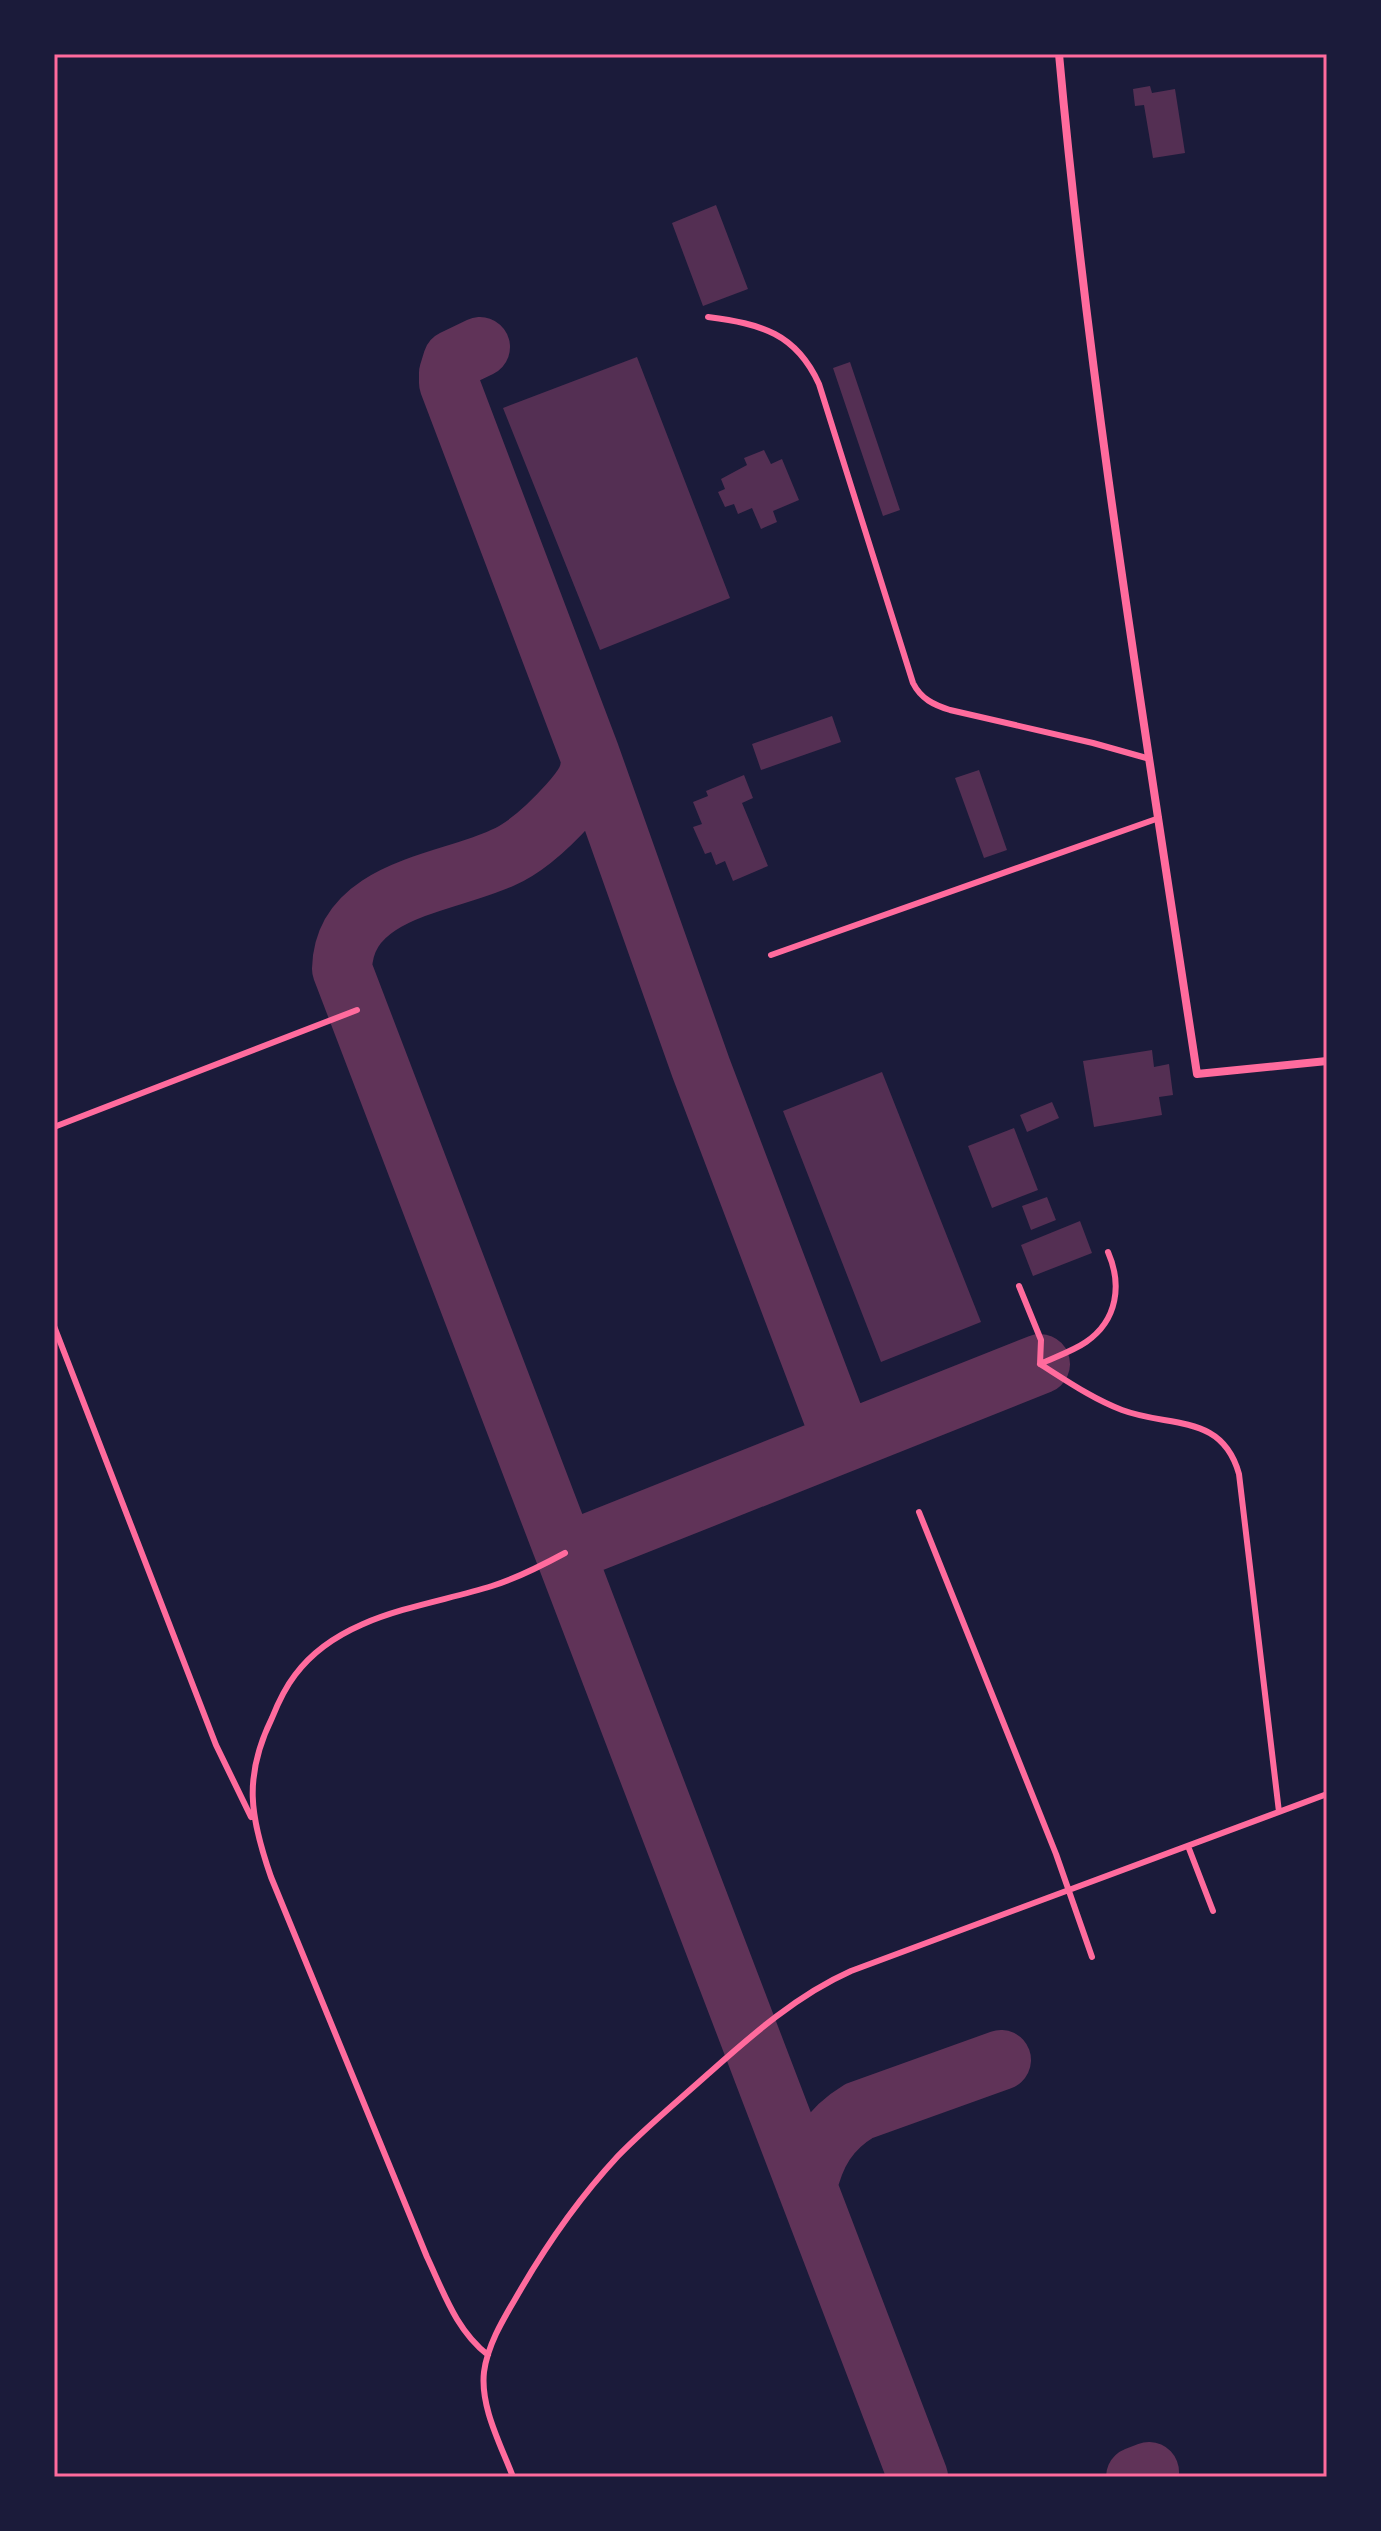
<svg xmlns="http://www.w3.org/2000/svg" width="1381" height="2531" font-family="'Source Sans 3',sans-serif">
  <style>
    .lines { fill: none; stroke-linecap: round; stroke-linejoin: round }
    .taxiway { stroke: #603358; stroke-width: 60 }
    .building { fill: #542f53 }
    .service { stroke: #ff6b9d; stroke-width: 6 }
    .minor { stroke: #ff6b9d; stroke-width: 8 }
    .neatline { fill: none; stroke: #ff6b9d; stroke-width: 3 }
  </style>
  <rect width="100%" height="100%" fill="#1b1b3a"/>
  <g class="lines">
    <path class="taxiway" d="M480,347L453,360L449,373V383L590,755C594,775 582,789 569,804C551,824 528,847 502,858C446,884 344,889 342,969L918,2477
      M590,755L701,1068L843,1442
      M565,1553L1040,1364
      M807,2187C815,2153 829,2129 859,2111L1001,2060
      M1136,2477L1149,2472"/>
  </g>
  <path class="building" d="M1150,86L1152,93L1175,89L1185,153L1153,158L1144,105L1135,106L1133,89Z
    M716,205L748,289L703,306L672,223Z
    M637,357L730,598L600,650L503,408Z
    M850,362L900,510L883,516L833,368Z
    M764,450L771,464L782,459L799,500L773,511L777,522L761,529L752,508L738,514L734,504L725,507L718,492L725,489L721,479L747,465L744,458Z
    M832,716L841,742L761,770L752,744Z
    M979,770L1007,850L984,858L955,778Z
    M744,775L753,798L742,803L768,866L733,881L725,861L716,865L711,852L705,854L693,827L702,824L693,802L708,796L706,791Z
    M1152,1050L1154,1067L1169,1064L1173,1095L1159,1097L1162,1115L1094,1127L1083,1061Z
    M882,1072L981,1322L881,1362L783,1111Z
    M1052,1102L1059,1118L1027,1132L1020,1115Z
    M1014,1128L1038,1190L992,1208L968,1146Z
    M1047,1197L1056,1220L1031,1230L1022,1206Z
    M1080,1221L1092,1253L1033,1276L1021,1245Z"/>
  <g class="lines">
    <path class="service" d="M708,317C761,324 796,333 819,384L913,683C921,699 934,705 950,710L1093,743L1150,759
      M771,955L1159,818
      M54,1127L357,1010
      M1019,1286L1041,1340L1040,1364
      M54,1326L216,1745L251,1817
      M1040,1364C1067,1381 1093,1399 1122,1410C1170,1428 1222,1413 1239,1474L1279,1812
      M1040,1364C1055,1357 1073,1351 1086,1342C1118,1320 1122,1284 1108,1252
      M919,1512L1056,1854L1092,1957
      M1188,1846L1213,1911
      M488,2355C456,2330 444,2293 427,2257L271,1877C250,1817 243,1777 272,1718C278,1703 285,1688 295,1675C340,1614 425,1607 492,1586C518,1578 541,1566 565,1553
      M513,2477C501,2445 480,2407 484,2372C488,2342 506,2315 521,2289C549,2241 580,2197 618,2156C646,2127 678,2101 708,2074C752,2035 797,1995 851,1971L1327,1794"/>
    <path class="minor" d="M1059,54C1090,396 1146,735 1197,1074L1327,1061"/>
  </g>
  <rect width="1381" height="2531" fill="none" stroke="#1b1b3a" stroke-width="112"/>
  <rect x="56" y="56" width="1269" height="2419" class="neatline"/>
</svg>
